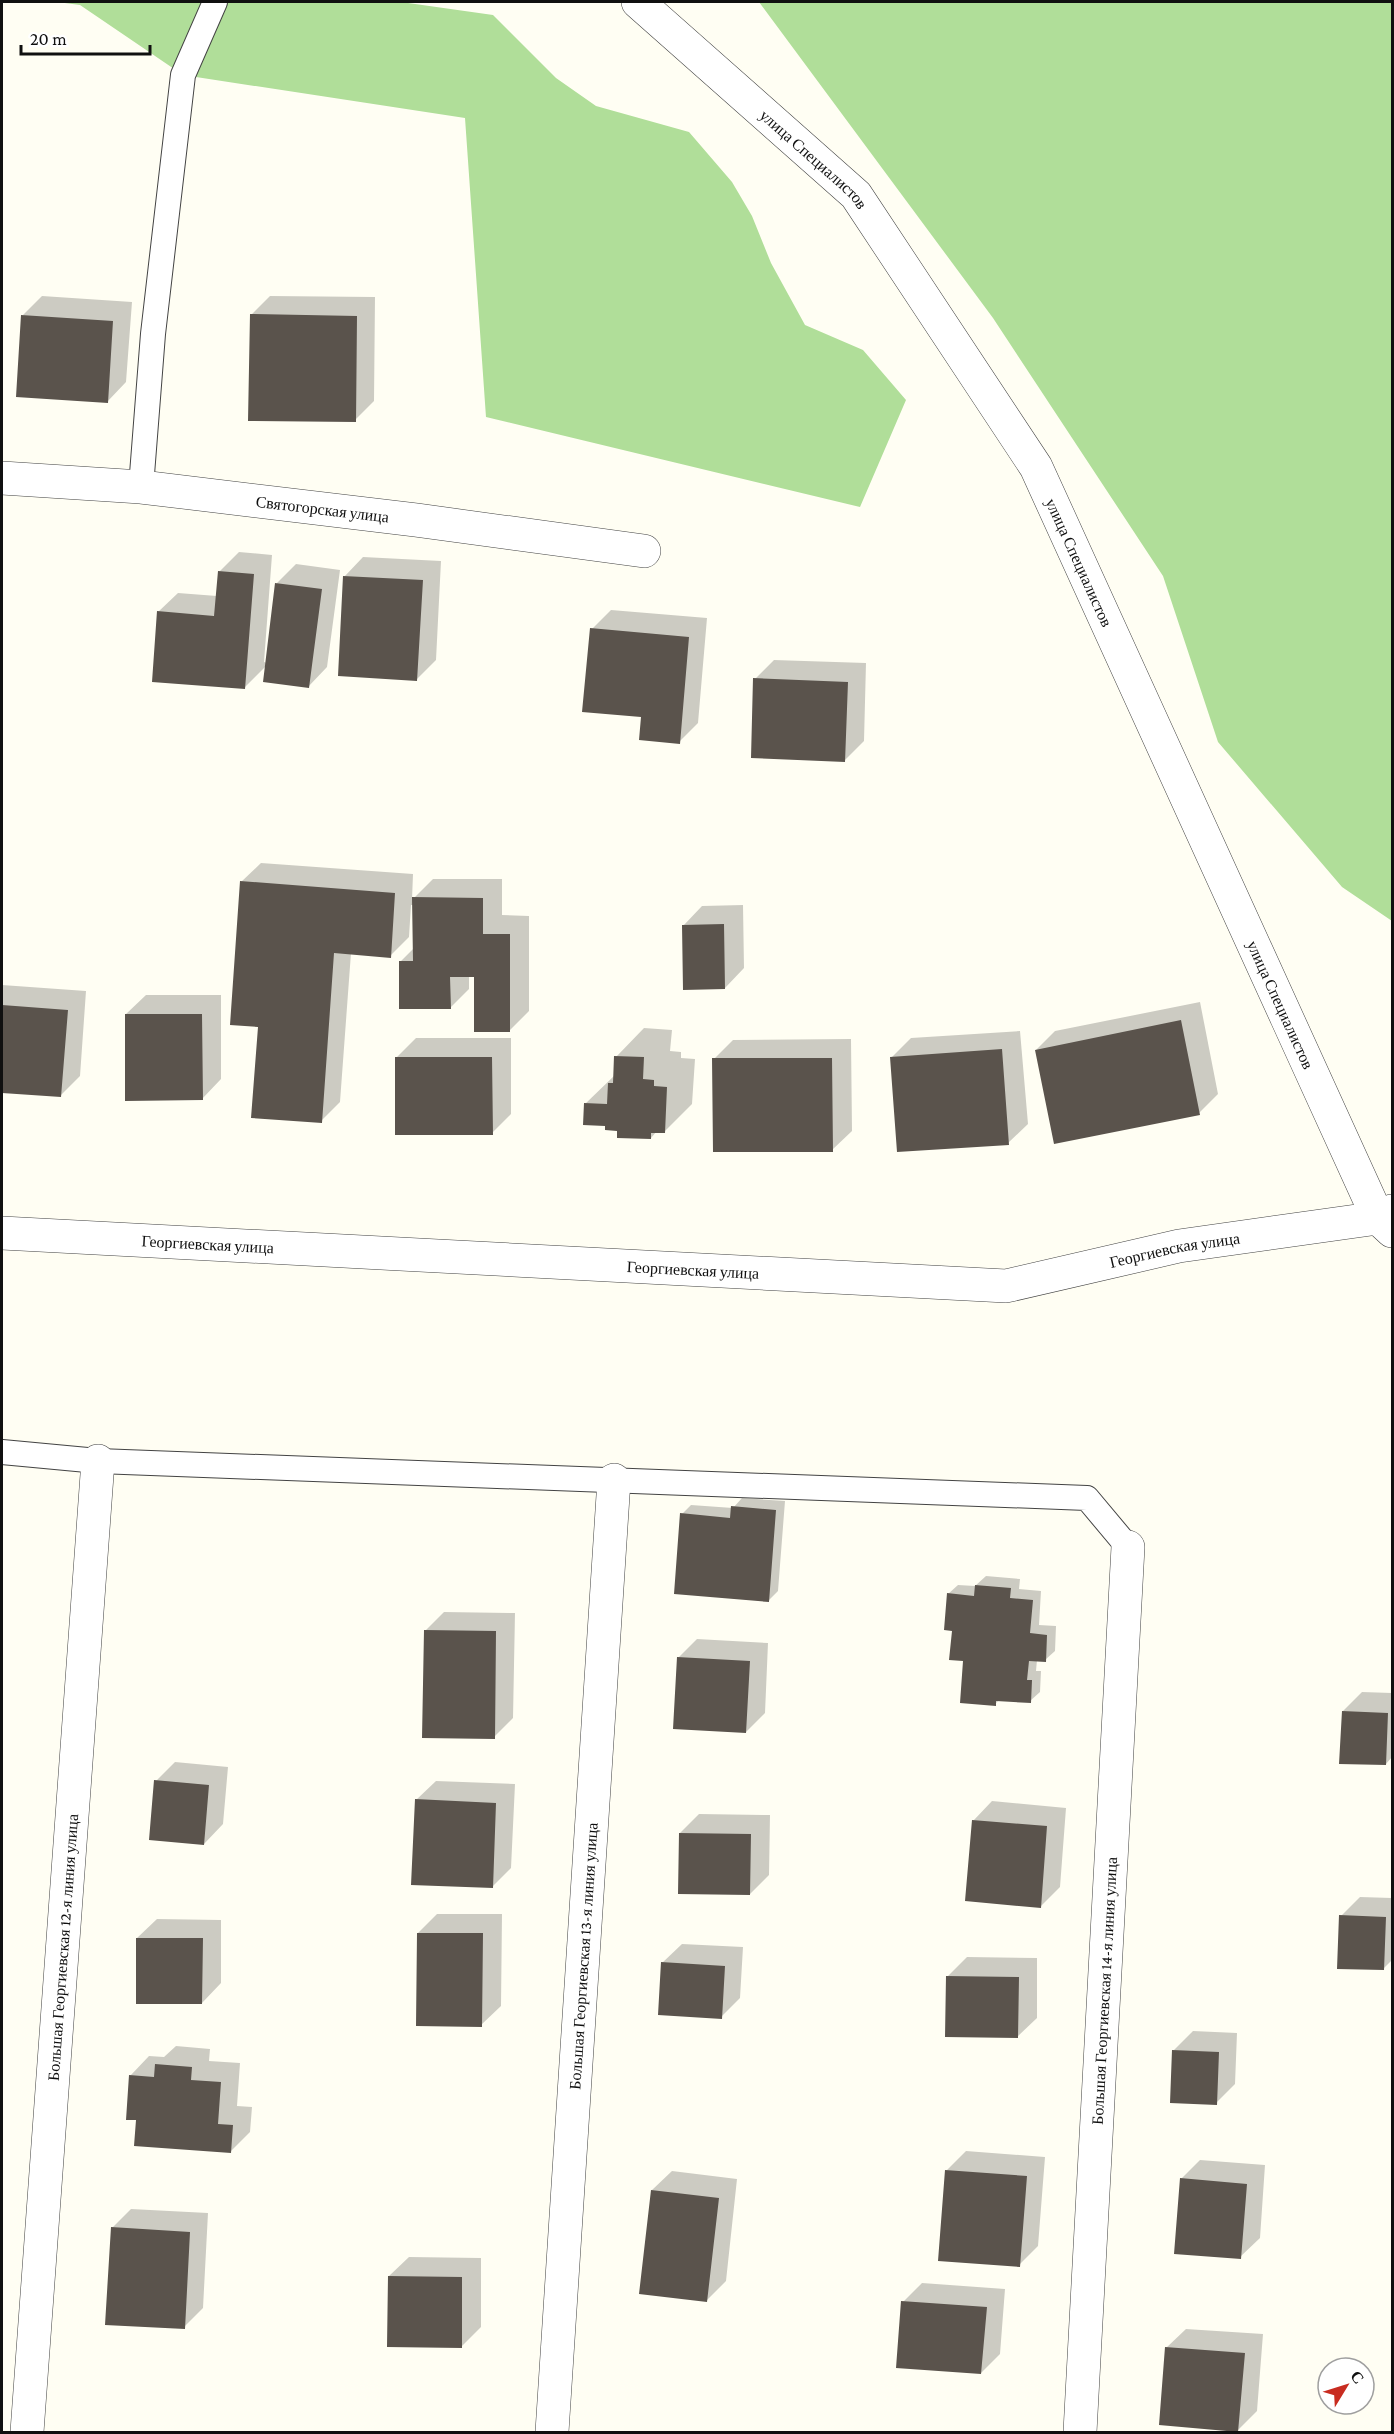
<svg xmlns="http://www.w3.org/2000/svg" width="1394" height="2434" font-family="'Crimson Pro',serif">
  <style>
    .forest { fill: #b0de99 }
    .shadow { fill: #0003 }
    .building { fill: #5a534c }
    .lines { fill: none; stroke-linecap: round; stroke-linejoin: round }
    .lane-casing { stroke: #434343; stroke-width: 26 }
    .street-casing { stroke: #434343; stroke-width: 34 }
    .lane { stroke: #fff; stroke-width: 24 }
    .street { stroke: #fff; stroke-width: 33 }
    .labels { text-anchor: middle; stroke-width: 6; stroke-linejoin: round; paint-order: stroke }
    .street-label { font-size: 16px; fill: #101010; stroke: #fff }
  </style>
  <rect width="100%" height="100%" fill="#fffef3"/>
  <path class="forest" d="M57,2H401L493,15L556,78L596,106L689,132L732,182L752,216L771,263L805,325L863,350L906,400L860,507L486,417L465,118L183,75L80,5Z
    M759,2H1392V921L1342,887L1218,742L1163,576L993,318Z"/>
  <path class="shadow" d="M42,296L132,302L126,382L107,402L23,315Z
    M270,296L375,297L374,401L355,420L251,315Z
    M239,552L272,555L264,662L267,663L277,583L296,564L340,570L327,667L308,687L266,666L244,688L158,612L178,593L217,596L219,572Z
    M363,557L441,561L436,660L417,679L344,577Z
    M611,610L707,618L698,723L679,742L642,716L592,629Z
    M774,660L866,663L864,741L845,760L755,679Z
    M261,863L413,874L412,900L433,879H502V915L529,916V1011L510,1030L475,976H469V989L450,1008L400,962L414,948V905H411L409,937L390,956L351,953L340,1102L321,1121L259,1025L241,882Z
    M743,905L744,968L725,988L683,926L702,906Z
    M2,985L86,991L80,1076L61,1095L2,1091Z
    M146,995H221V1079L202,1099L126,1014Z
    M1200,1002L1218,1094L1199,1113L1036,1050L1055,1031Z
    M644,1028L672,1030L670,1051L681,1052V1058L695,1059L692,1104L664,1132L657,1131L651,1138L607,1125L585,1104L615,1075L616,1057Z
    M1020,1031L1028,1124L1008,1143L891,1058L911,1038Z
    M416,1038H511V1114L492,1133L397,1057Z
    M851,1039L852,1131L832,1150L714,1059L733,1040Z
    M742,1498L785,1501L778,1591L768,1601L682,1514L691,1505L733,1508Z
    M986,1576L1020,1579L1019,1589L1041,1591L1039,1625L1056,1626L1055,1651L1045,1660H1037L1036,1671H1041L1040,1692L1030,1701L1000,1699L995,1704L964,1659L953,1629L948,1594L958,1585L975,1586Z
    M444,1612L515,1613L513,1718L494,1737L425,1631Z
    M697,1639L768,1643L765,1713L746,1732L678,1658Z
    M1362,1692L1392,1693V1757L1386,1764L1343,1711Z
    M175,1762L228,1767L223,1824L204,1844L156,1781Z
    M436,1781L515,1784L511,1868L492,1887L416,1800Z
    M992,1801L1066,1808L1060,1887L1041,1906L973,1821Z
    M699,1814L770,1815L769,1875L750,1894L680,1833Z
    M1360,1897L1392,1898V1960L1383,1969L1341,1916Z
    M437,1914H502L501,2006L481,2025L418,1933Z
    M157,1919L221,1920V1983L202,2003L137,1938Z
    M682,1944L743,1947L740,1998L721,2017L662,1963Z
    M967,1957L1037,1958V2018L1017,2037L948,1976Z
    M1193,2031L1237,2033L1235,2084L1216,2103L1174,2050Z
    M176,2046L210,2049L209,2061L240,2063L237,2106L252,2107L250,2132L231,2151L138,2119L130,2076L149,2056L164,2057Z
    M966,2151L1045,2157L1038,2246L1019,2265L946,2171Z
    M1200,2160L1265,2165L1260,2238L1240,2257L1181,2179Z
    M672,2171L737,2179L726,2281L707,2300L652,2190Z
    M131,2209L208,2213L203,2308L184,2327L112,2228Z
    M409,2257L481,2258V2327L461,2347L389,2276Z
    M922,2283L1005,2289L1000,2354L981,2373L903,2302Z
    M1186,2329L1263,2334L1257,2411L1238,2430L1166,2348Z"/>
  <path class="building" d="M250,314L357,316L356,422L248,421Z
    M21,315L113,321L108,403L16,397Z
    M218,571L254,574L245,689L152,682L157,611L214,616Z
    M343,576L423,580L417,681L338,676Z
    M275,583L322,589L309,688L263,682Z
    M590,628L689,637L680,744L639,740L641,717L582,712Z
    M753,678L848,682L845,762L751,758Z
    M240,881L395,893L391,958L334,953L322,1123L251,1118L258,1027L230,1025Z
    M412,897L483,898V934H510V1032H474V977H450L451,1009H399V961H413Z
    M724,924L725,989L683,990L682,925Z
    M2,1005L68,1010L61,1097L2,1093Z
    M125,1014H202L203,1100L125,1101Z
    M1181,1020L1200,1115L1054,1144L1035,1050Z
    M1002,1049L1009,1145L897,1152L890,1057Z
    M614,1056L644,1057L643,1079L654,1080V1086L667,1087L665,1133H651V1139L617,1138V1131L605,1130V1126L583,1125L584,1103L607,1104L608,1083H613Z
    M395,1057H492L493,1135H395Z
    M712,1058H832L833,1152H713Z
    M731,1506L776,1510L769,1602L674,1594L680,1513L730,1518Z
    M975,1585L1011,1588L1010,1598L1033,1600L1030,1633L1047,1635L1046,1662L1029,1661L1027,1680H1032L1031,1703L996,1701V1706L960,1703L963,1661L949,1660L952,1631L944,1630L947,1593L974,1596Z
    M424,1630L496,1631L495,1739L422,1738Z
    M677,1657L750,1661L746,1733L673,1729Z
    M1342,1711L1388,1713L1386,1765L1339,1764Z
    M154,1780L209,1785L204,1845L149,1840Z
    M415,1799L496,1803L493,1888L411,1885Z
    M972,1820L1047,1826L1041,1908L965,1901Z
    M679,1833L751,1834L750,1895L678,1894Z
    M1339,1915L1386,1917L1384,1970L1337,1969Z
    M417,1933H483L482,2027L416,2026Z
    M136,1938H203L202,2004H136Z
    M661,1962L725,1966L722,2019L658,2015Z
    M946,1976L1019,1977L1018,2038L945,2037Z
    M1172,2050L1219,2052L1217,2105L1170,2103Z
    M155,2064L192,2067L191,2080L221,2082L218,2124L233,2125L231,2153L134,2146L136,2120H126L129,2075L154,2077Z
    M945,2170L1027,2176L1020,2267L938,2261Z
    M1180,2178L1247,2184L1241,2259L1174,2254Z
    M651,2190L719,2198L707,2302L639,2294Z
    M111,2227L190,2232L185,2329L105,2325Z
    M388,2276L462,2277V2348L387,2347Z
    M901,2301L987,2307L981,2374L896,2368Z
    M1165,2347L1245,2353L1238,2432L1159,2425Z"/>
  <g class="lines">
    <defs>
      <path id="lane" d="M141,487L153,334L183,75L215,2
        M2,1452L98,1461L1087,1498L1128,1547"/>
      <g id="street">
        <path id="s1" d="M638,2L856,195L1036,467L1378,1218L1392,1231"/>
        <path id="s2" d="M2,478L141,487L416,520L644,551"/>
        <path id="s3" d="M2,1233L1006,1286L1179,1246L1378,1218L1392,1211"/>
        <path id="s4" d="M27,2432L98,1461"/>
        <path id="s5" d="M552,2432L614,1480"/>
        <path id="s6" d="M1080,2432L1128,1547"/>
      </g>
    </defs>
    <use href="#lane" class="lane-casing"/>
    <use href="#street" class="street-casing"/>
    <use href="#lane" class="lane"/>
    <use href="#street" class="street"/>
  </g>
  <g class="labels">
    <g class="street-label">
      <text dy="6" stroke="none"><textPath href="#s1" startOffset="236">улица Специалистов</textPath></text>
      <text dy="6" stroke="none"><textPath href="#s2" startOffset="322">Святогорская улица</textPath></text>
      <text dy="6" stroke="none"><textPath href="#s1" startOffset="722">улица Специалистов</textPath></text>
      <text dy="6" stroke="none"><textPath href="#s1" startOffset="1208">улица Специалистов</textPath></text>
      <text dy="6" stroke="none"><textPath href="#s3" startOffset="206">Георгиевская улица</textPath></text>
      <text dy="6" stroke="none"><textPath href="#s3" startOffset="1178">Георгиевская улица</textPath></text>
      <text dy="6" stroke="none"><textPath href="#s3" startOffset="692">Георгиевская улица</textPath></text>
      <text dy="6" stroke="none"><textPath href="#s4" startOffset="486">Большая Георгиевская 12-я линия улица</textPath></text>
      <text dy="6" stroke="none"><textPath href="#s5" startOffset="477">Большая Георгиевская 13-я линия улица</textPath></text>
      <text dy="6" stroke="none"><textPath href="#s6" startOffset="442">Большая Георгиевская 14-я линия улица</textPath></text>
    </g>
  </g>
  <rect width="1394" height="2434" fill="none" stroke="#101010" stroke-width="6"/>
  <g transform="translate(1346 2386) rotate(52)"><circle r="28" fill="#ffffff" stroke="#9f9f9f" stroke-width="1.5"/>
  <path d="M0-4.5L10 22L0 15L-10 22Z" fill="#c82c20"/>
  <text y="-9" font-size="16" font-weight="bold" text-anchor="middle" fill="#101010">С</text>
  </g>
  <path d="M21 45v9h129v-9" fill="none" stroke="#101010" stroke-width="3"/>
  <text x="30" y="45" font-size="18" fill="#101010" stroke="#ffffff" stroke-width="4.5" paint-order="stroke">20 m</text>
</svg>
